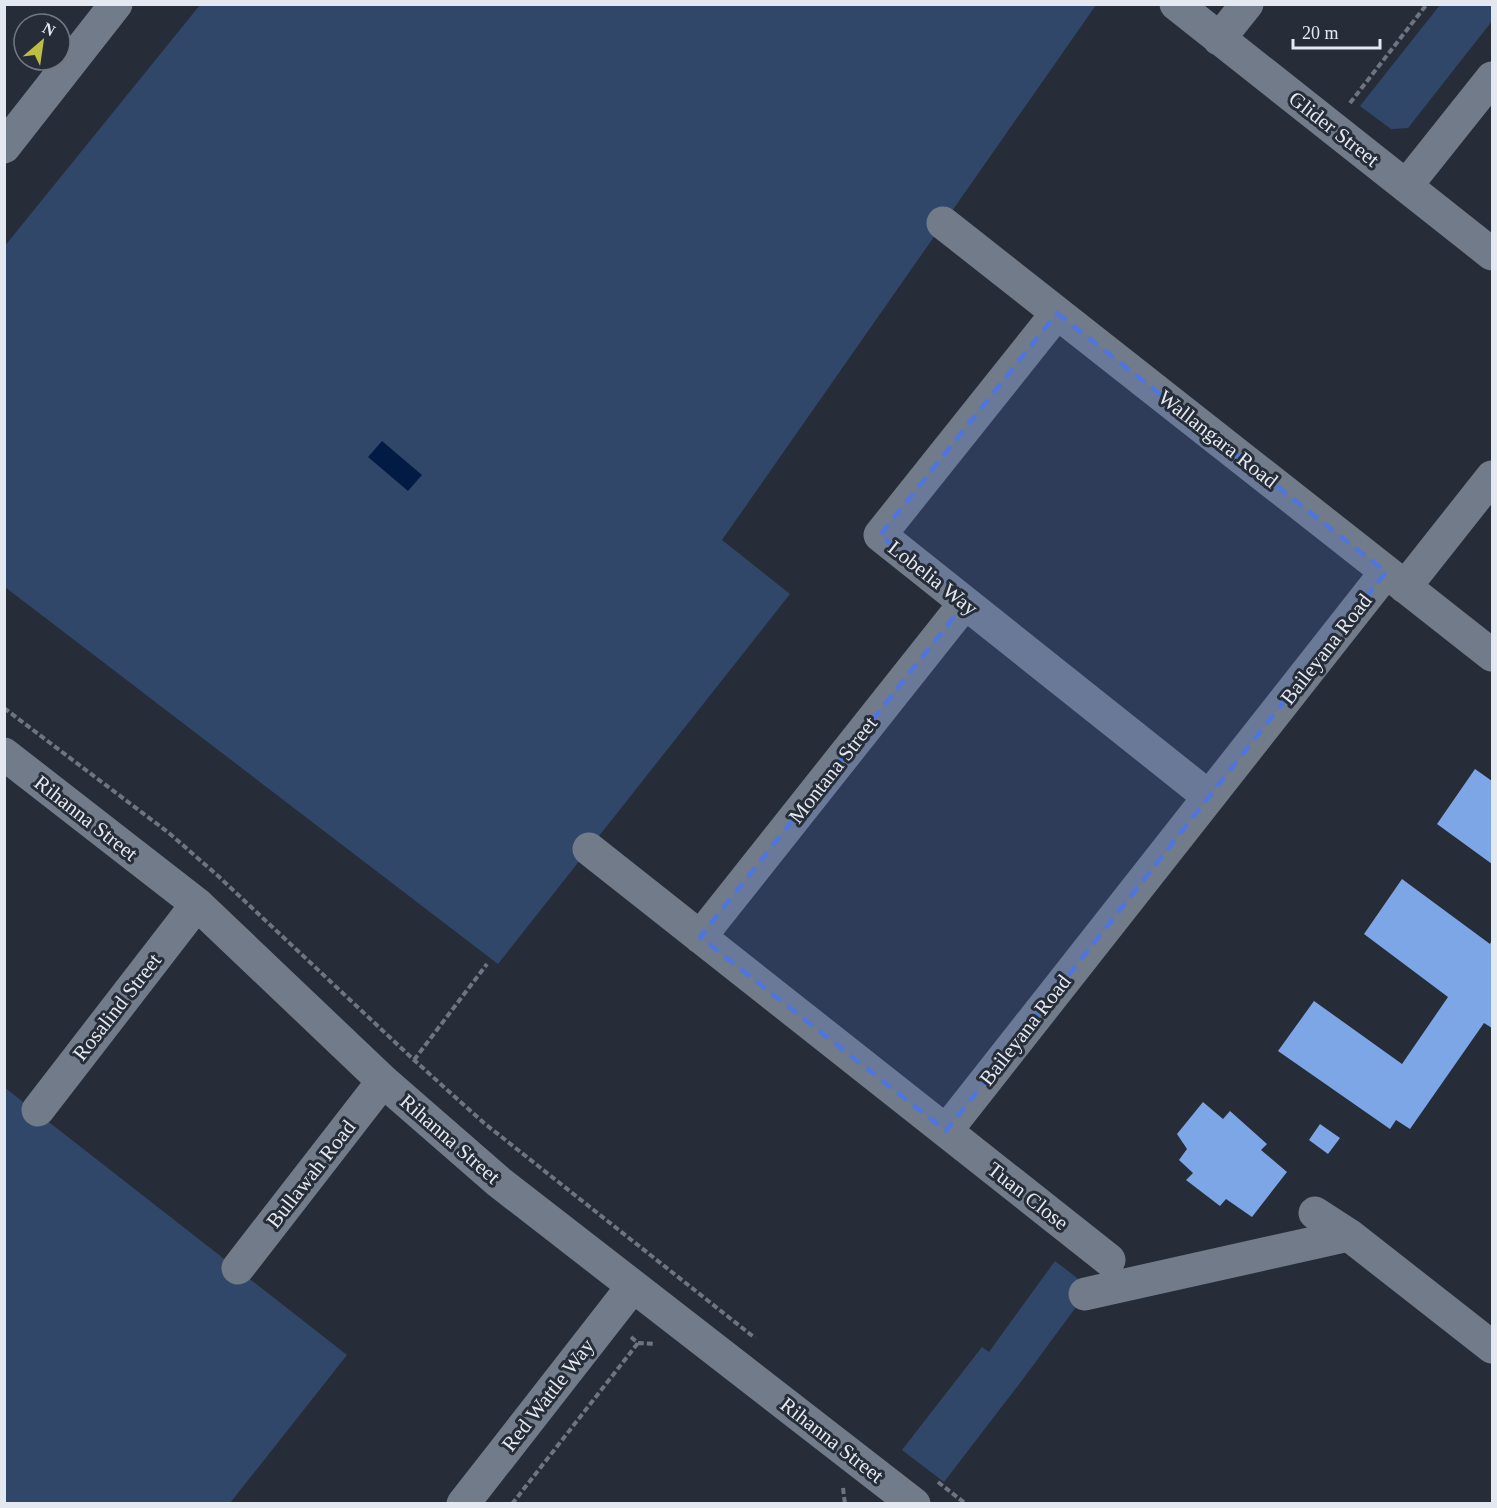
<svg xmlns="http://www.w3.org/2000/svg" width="1497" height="1508" font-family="'Times New Roman',serif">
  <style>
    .green { fill: #31476a }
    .water { fill: #021b44 }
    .building { fill: #7da6e7 }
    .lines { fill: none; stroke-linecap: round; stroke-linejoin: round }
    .path { stroke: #6f7580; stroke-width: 4; stroke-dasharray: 6 3; stroke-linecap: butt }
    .minor { stroke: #727b89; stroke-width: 33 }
    .marked { fill: #4f75de; fill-opacity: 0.2; stroke: #4f75de; stroke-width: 4.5; stroke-dasharray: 12 8; stroke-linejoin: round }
    .labels { text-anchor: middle; stroke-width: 6; stroke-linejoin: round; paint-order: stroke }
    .street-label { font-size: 21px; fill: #e4e9f1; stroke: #262d39 }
  </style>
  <rect width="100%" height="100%" fill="#262d39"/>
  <path class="green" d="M200,5H1096L722,540L790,594L498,964L5,587L4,247Z
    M1440,5H1492V21L1408,128L1391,129L1360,106Z
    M4,1087L347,1355L230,1503H5Z
    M1055,1261L1090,1288L1023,1379L944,1482L902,1450L982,1347L989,1352Z"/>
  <path class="water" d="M382,441L422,475L408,491L368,457Z"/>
  <path class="building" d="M1475,769L1492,781V864L1437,824Z
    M1402,879L1490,944L1492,940V1028L1484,1023L1410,1129L1396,1120L1390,1129L1278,1051L1314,1001L1402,1064L1448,997L1364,934Z
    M1203,1102L1223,1119L1230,1111L1267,1144L1261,1150L1287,1172L1252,1217L1226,1199L1220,1206L1186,1180L1193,1173L1179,1160L1187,1149L1177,1134Z
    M1320,1124L1340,1138L1328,1154L1309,1140Z"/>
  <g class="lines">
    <path class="path" d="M1350,103L1427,4
      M4,708L169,833L217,875L414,1060L484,1123L755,1338
      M414,1060L487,964
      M631,1337L638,1343L655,1344
      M938,1482L966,1504
      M843,1488L845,1504
      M512,1504L638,1343"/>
    <path class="minor" d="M1176,4L1492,254
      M1219,39L1247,4
      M4,147L116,4
      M1406,186L1492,78
      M943,223L1492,655
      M1057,313L880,535L1209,797
      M1405,587L1492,477
      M4,754L197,904L383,1081L499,1182L914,1504
      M589,849L946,1131L1386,572
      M700,937L965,603
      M38,1110L197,904
      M946,1131L1109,1260
      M1315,1213L1349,1235L1492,1347
      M238,1268L383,1081
      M1085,1294L1349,1235
      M463,1504L633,1286"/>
  </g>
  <path class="marked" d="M1057,313L1386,572L946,1131L700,937L965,603L880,535Z"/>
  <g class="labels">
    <g class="street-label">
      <text transform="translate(1334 129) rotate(38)" y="7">Glider Street</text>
      <text transform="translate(1218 439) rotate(38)" y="7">Wallangara Road</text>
      <text transform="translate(933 578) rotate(38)" y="7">Lobelia Way</text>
      <text transform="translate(1326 649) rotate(-52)" y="7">Baileyana Road</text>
      <text transform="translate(833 770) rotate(-52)" y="7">Montana Street</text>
      <text transform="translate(86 818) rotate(38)" y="7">Rihanna Street</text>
      <text transform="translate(117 1007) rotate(-52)" y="7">Rosalind Street</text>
      <text transform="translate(1025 1030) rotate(-52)" y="7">Baileyana Road</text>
      <text transform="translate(450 1139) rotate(41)" y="7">Rihanna Street</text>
      <text transform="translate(311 1174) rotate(-52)" y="7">Bullawah Road</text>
      <text transform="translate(1028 1196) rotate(38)" y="7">Tuan Close</text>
      <text transform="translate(548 1395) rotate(-52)" y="7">Red Wattle Way</text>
      <text transform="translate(832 1440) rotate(38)" y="7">Rihanna Street</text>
    </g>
  </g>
  <rect width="1497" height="1508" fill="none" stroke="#e4e9f1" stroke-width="12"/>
  <g transform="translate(42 42) rotate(29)"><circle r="28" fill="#262d39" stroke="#727883" stroke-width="1.5"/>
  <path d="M0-4.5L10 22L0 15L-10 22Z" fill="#bebf42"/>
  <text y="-9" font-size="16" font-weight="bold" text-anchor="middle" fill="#e4e9f1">N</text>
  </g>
  <path d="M1293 39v9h87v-9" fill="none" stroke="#e4e9f1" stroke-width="3"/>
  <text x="1302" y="39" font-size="18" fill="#e4e9f1" stroke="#262d39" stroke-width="4.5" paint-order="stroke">20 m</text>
</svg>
